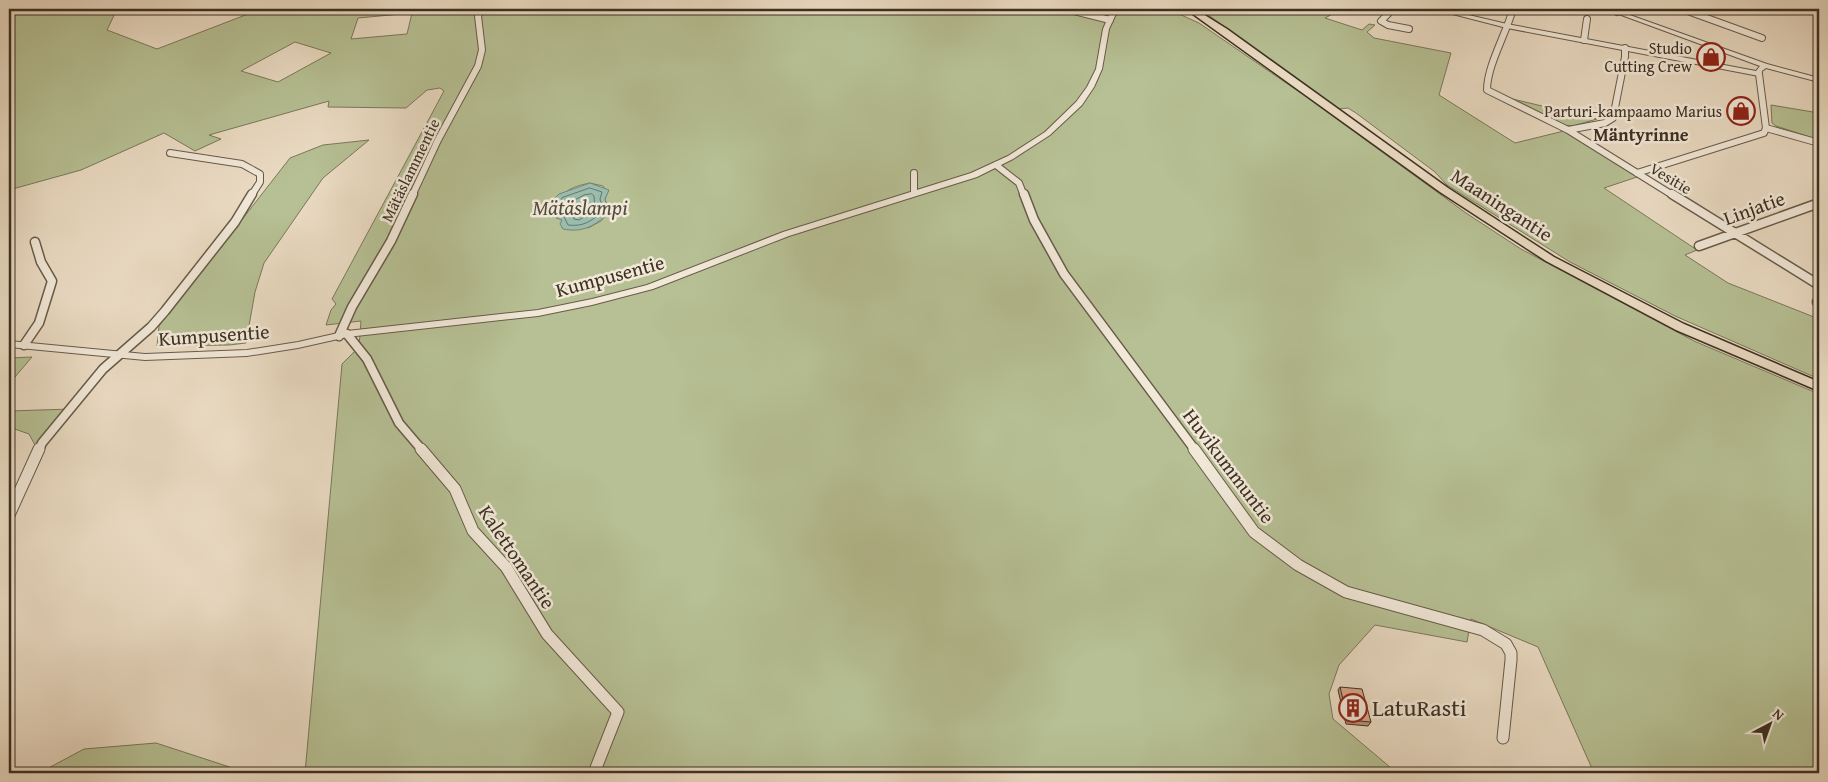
<svg xmlns="http://www.w3.org/2000/svg" width="1828" height="782" font-family="'Gentium Book Plus',serif">
  <style>
    .green { fill: #b6c094; stroke: #7a785b; fill-rule: evenodd }
    .water { fill: #99bcad; stroke: #748475 }
    .lines { fill: none; stroke-linecap: round; stroke-linejoin: round }
    .shore { stroke: #6b7668; stroke-width: 1 }
    .minor-far2-casing { stroke: #685b4a; stroke-width: 8 }
    .minor-far1-casing { stroke: #685b4a; stroke-width: 11 }
    .minor-casing { stroke: #685b4a; stroke-width: 13 }
    .tertiary-casing { stroke: #685b4a; stroke-width: 2 }
    .primary-casing { stroke: #3d3022; stroke-width: 3 }
    .minor-far2 { stroke: #f1e8d8; stroke-width: 6 }
    .minor-far1 { stroke: #f1e8d8; stroke-width: 8 }
    .minor { stroke: #f1e8d8; stroke-width: 11 }
    .tertiary { fill: #f1e8d8; fill-rule: evenodd }
    .primary { fill: #eadbc3; fill-rule: evenodd }
    .wall { fill: #bb9078; stroke: #3d3022 }
    .building { fill: #d9a78c; stroke: #3d3022 }
    .labels { text-anchor: middle; stroke-width: 5; stroke-linejoin: round; paint-order: stroke }
    .far-poi-label { font-size: 16px; fill: #3d3022; stroke: #f1e8d8; text-anchor: end }
    .far-street-label { font-size: 16px; fill: #3d3022; stroke: #f1e8d8 }
    .far-neighbourhood-label { font-size: 18px; font-weight: bold; fill: #3d3022; stroke: #f1e8d8 }
    .street-label { font-size: 20px; fill: #3d3022; stroke: #f1e8d8 }
    .water-label { font-size: 21px; font-style: italic; fill: #4f4c3e; stroke: #f1e8d8 }
    .near-poi-label { font-size: 24px; fill: #3d3022; stroke: #f1e8d8; text-anchor: start }
  </style>
  <rect width="100%" height="100%" fill="#eadbc3"/>
  <filter id="stains"><feTurbulence type="fractalNoise" baseFrequency=".004" numOctaves="4"/><feColorMatrix values="0 0 0 0 .2 0 0 0 0 .09 0 0 0 0 .02 0 0 0 .5 -.17"/></filter>
  <radialGradient id="worn" r=".72"><stop offset=".6" stop-color="#630" stop-opacity="0"/><stop offset="1" stop-color="#630" stop-opacity=".3"/></radialGradient>
  <path class="green" d="M9,9H117L107,30L157,49L261,9H1168L1199,23L1305,96L1466,213L1521,249L1694,341L1819,394V773H1594L1538,647L1471,619L1467,642L1375,625L1339,665L1329,694L1333,719L1397,773H305L342,364L359,347L361,321L326,325L331,310L336,304L332,299L444,91L440,88L427,90L406,108L328,107L329,101L209,135L221,139L195,151L164,133L81,170L9,190ZM412,13L407,34L351,39L358,18ZM295,42L331,53L278,82L241,71ZM590,183L603,186L607,194L605,199L608,212L601,221L588,228L557,214C558,192 570,187 590,183Z
    M1200,9H1342L1325,18L1362,30L1369,24L1375,25L1367,32L1374,38L1451,53L1439,95L1515,143L1568,130L1637,173V177L1604,188L1697,250L1685,255L1728,283L1819,319V379L1675,316L1570,262L1447,185L1435,172L1356,113L1348,108L1338,109Z
    M1504,97L1597,119L1573,126L1563,125Z
    M1771,105L1819,113V140L1776,126L1772,123Z
    M369,140L323,178L264,263L255,292L246,343L229,345L157,346L159,326L290,158L323,145Z
    M32,357L9,384V358Z
    M71,409L35,445L29,434L9,427V411Z
    M156,743L248,773H39L84,749Z"/>
  <path class="water" d="M590,183L609,190L605,199L609,212C596,226 582,233 563,229L560,224L562,220L556,218L557,214L552,206L558,202L555,198L559,194Z"/>
  <g class="lines">
    <path class="shore" d="M590,188L602,192L600,199L603,210C593,221 583,227 568,225L560,208L562,198Z
      M592,194L594,196L595,210L579,220L574,219L567,208L569,203L584,195Z"/>
    <defs>
      <path id="minor-far2" d="M1066,9L1110,20
        M1393,9L1381,21L1388,25L1409,29
        M1513,9C1506,34 1487,66 1487,90L1568,130L1674,196
        M1682,9L1762,38
        M1617,12L1623,9
        M1584,40L1587,19
        M1766,128L1819,143
        M1568,130L1605,123L1613,118L1625,57V48
        M170,153L242,164L260,174V182L251,196
        M996,165L1019,183L1024,196
        M914,173V193
        M1637,173L1764,133L1766,128L1759,74
        M412,196L438,140L478,66L482,50L478,16L481,9"/>
      <path id="minor-far1" d="M1024,194L1034,220L1064,274L1195,450
        M1672,194L1819,285
        M1699,246L1819,203
        M1817,302H1819
        M347,334L367,359L399,423L422,450
        M339,336L352,307L391,241L413,194
        M24,345L39,323L52,281L41,262L35,242
        M39,450L42,443L103,369L151,327L165,311L235,222L252,194"/>
      <path id="minor" d="M421,449L455,489L473,531L506,567L547,634L618,712L594,773
        M1194,449L1254,532L1298,565L1346,592L1483,630L1506,644L1511,653V660L1503,738
        M9,515L39,449"/>
      <path id="tertiary" d="M1115,9H1121L1115,16L1109,29L1102,69L1094,87L1082,105L1050,135L1013,159L977,177L789,236L653,289L592,305L538,316L347,337L298,348L247,356L145,360L9,347V341L145,354L247,350L298,342L347,331L538,310L592,299L647,285L783,232L971,173L1008,156L1045,132L1076,102L1087,87L1096,69L1103,29L1109,15Z
        M1433,9H1443L1507,24L1756,71L1760,66L1605,9H1613L1767,64L1819,78V82L1766,68L1762,71L1761,75L1759,76L1507,28Z"/>
      <path id="primary" d="M1186,9H1195L1227,29L1448,188L1554,257L1684,324L1819,382V391L1676,330L1546,261L1440,192Z"/>
    </defs>
    <use href="#minor-far2" class="minor-far2-casing"/>
    <use href="#minor-far1" class="minor-far1-casing"/>
    <use href="#minor" class="minor-casing"/>
    <use href="#tertiary" class="tertiary-casing"/>
    <use href="#primary" class="primary-casing"/>
    <use href="#minor-far2" class="minor-far2"/>
    <use href="#minor-far1" class="minor-far1"/>
    <use href="#minor" class="minor"/>
    <use href="#tertiary" class="tertiary"/>
    <use href="#primary" class="primary"/>
  </g>
  <path class="wall" d="M1340,687L1371,722L1368,726L1346,724L1338,690Z"/>
  <path class="building" d="M1340,687L1362,689L1371,722L1348,720Z"/>
  <defs>
    <symbol id="shop-ring" viewBox="-11 -11 22 22"><circle r="9.5" fill="#f1e8d8" stroke="#8f2418" stroke-width="1.5"/><path d="M-5-2.5h2.3a2.7 3.5 0 0 1 5.4 0H5L5.5 6h-11ZM-1.5-2.5h3a1.5 2.3 0 0 0-3 0Z" fill="#8f2418"/></symbol>
    <symbol id="building-ring" viewBox="-11 -11 22 22"><circle r="9.5" fill="#f1e8d8" stroke="#8f2418" stroke-width="1.5"/><path d="M-4-6H4V6H1V3H-1V6H-4ZM-2.5-4.3h1.7v1.8h-1.7ZM.8-4.3h1.7v1.8H.8ZM-2.5-1h1.7V.8h-1.7ZM.8-1h1.7V.8H.8Z" fill="#8f2418"/></symbol>
  </defs>
  <g fill-rule="evenodd">
    <use href="#shop-ring" x="1695" y="41" width="32" height="32"/>
    <use href="#shop-ring" x="1725" y="95" width="32" height="32"/>
    <use href="#building-ring" x="1337" y="692" width="32" height="32"/>
  </g>
  <g class="labels">
    <g class="far-poi-label">
      <text x="1692" y="54">Studio<tspan x="1692" dy="18">Cutting Crew</tspan></text>
      <text x="1722" y="117">Parturi-kampaamo Marius</text>
    </g>
    <g class="far-street-label">
      <text transform="translate(410 170) rotate(-64)" y="6">Mätäslammentie</text>
      <text transform="translate(1671 178) rotate(31)" y="6">Vesitie</text>
    </g>
    <g class="far-neighbourhood-label">
      <text x="1641" y="141">Mäntyrinne</text>
    </g>
    <g class="street-label">
      <text transform="translate(1502 205) rotate(33)" y="7">Maaningantie</text>
      <text transform="translate(1754 208) rotate(-20)" y="7">Linjatie</text>
      <text transform="translate(610 276) rotate(-15)" y="7">Kumpusentie</text>
      <text transform="translate(214 335) rotate(-4)" y="7">Kumpusentie</text>
      <text transform="translate(1229 466) rotate(53)" y="7">Huvikummuntie</text>
      <text transform="translate(517 557) rotate(56)" y="7">Kalettomantie</text>
    </g>
    <g class="water-label">
      <text x="580" y="215">Mätäslampi</text>
    </g>
    <g class="near-poi-label">
      <text x="1372" y="716">LatuRasti</text>
    </g>
  </g>
  <rect width="1828" height="782" fill="none" stroke="#eadbc3" stroke-width="30"/>
  <rect x="10" y="10" width="1808" height="762" fill="none" stroke="#3d3022" stroke-width="2.5"/>
  <rect x="15" y="15" width="1798" height="752" fill="none" stroke="#3d3022"/>
  <g transform="translate(1770 724) rotate(41)" stroke="#f1e8d8" stroke-width="4" paint-order="stroke">
  <path d="M0-4L9 19L0 12L-9 19Z" fill="#3d3022"/>
  <text y="-8" font-size="14" font-weight="bold" text-anchor="middle" fill="#3d3022">N</text>
  </g>
  <rect width="100%" height="100%" filter="url(#stains)"/>
  <rect width="100%" height="100%" fill="url(#worn)"/>
</svg>
